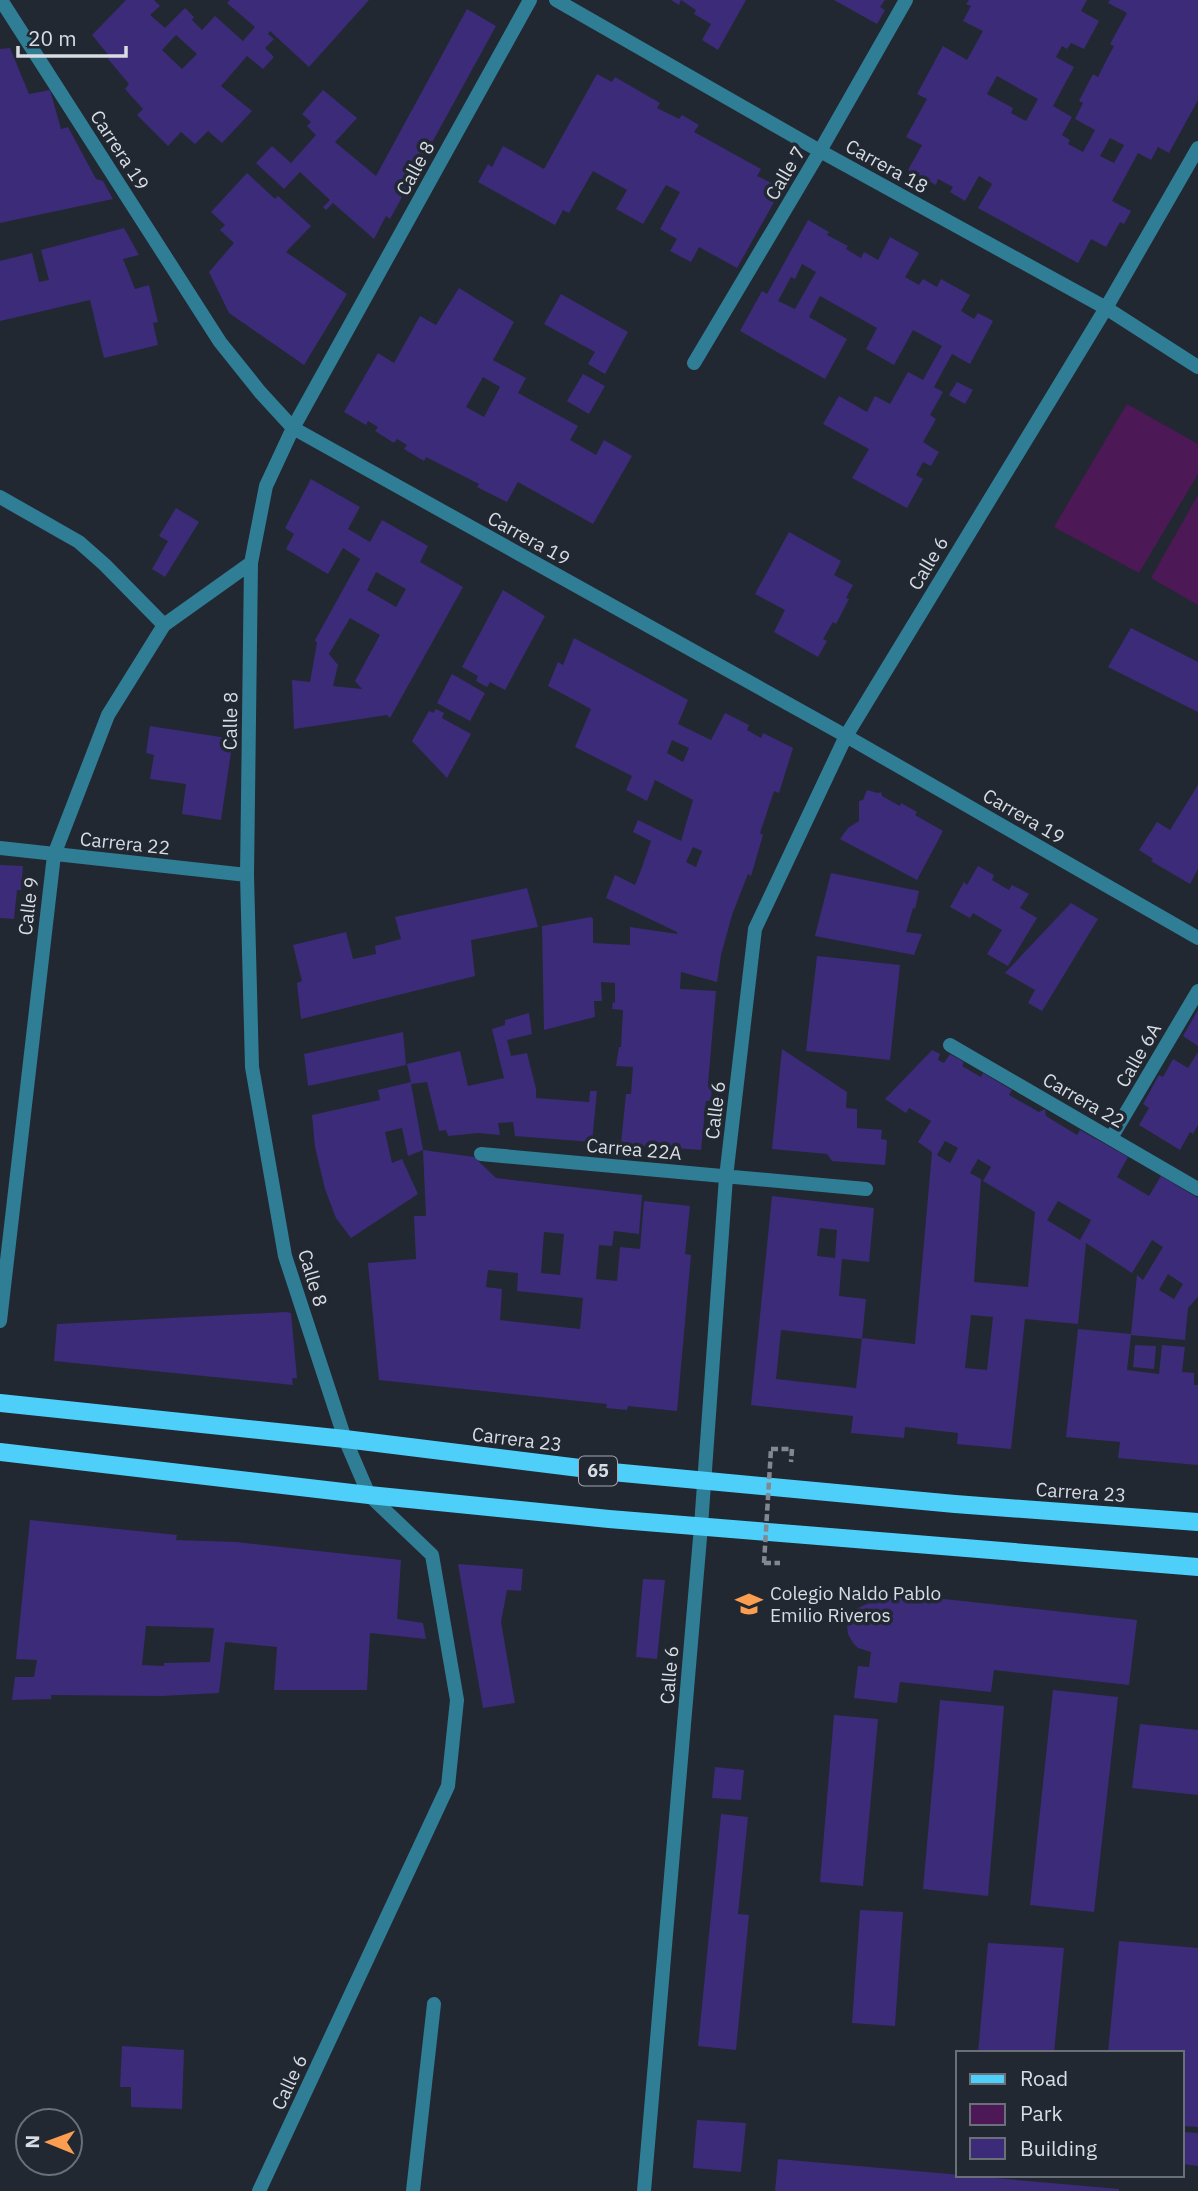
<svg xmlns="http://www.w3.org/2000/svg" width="1198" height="2191" font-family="'IBM Plex Sans',sans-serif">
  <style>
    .green { fill: #4c1856 }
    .building { fill: #3c2b78; fill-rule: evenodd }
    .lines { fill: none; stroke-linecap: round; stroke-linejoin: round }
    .path { stroke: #838890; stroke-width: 4.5; stroke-dasharray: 7 3.5; stroke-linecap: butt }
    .service { stroke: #307d96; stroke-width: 14 }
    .minor { stroke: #307d96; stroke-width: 14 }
    .tertiary { stroke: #307d96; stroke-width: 14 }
    .primary { stroke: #4dcffa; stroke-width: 18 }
    .path-bridge { stroke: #838890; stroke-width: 4.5; stroke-dasharray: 7 3.5; stroke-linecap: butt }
    .labels { text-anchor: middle; stroke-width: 7; stroke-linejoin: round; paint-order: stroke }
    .shield { fill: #212831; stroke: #a1a6ae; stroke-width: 2 }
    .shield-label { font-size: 18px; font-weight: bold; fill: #d8dce3 }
    .street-label { font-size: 19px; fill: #d8dce3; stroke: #212831 }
    .poi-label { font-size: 19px; fill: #d8dce3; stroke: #212831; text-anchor: start }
  </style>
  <rect width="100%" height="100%" fill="#212831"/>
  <path class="green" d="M1127,404L1198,444V474L1139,573L1054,527Z
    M1198,495V605L1151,578Z"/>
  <path class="building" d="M126,0H154L160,6L150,15L165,28L185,8L194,17L192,20L202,30L215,16L243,41L255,27L227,3L230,0H369L309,67L270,31L268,34L274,39L265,48L274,57L263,69L247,56L221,86L252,111L222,143L208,131L195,144L181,132L168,146L137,115L143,109L125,89L129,84L108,59L110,57L92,35ZM176,35L197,54L182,69L162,50Z
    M671,0H746L718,50L702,40L711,24L694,14L696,10L681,0L679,5Z
    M834,0H885L880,7L885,10L877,24Z
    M969,0H1087L1081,11L1099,21L1084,49L1071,43L1067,49L1062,46L1056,57L1074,67L1053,106L1072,117L1062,135L1070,140L1068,144L1083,152L1095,130L1075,119L1083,103L1079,101L1093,74L1098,77L1106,61L1114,46L1110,44L1127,13L1108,3L1110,0H1198V100L1169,153L1158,147L1151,160L1138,153L1112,201L1131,211L1124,224L1120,222L1106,247L1091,239L1078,263L978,208L992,184L979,176L965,201L950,192L953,187L938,179L936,185L908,170L922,145L906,137L927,99L917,94L943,46L967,60L983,31L963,21L971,6L966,4ZM997,76L1038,99L1026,121L1011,113L1013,108L987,94ZM1110,138L1124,145L1114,163L1100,156Z
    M467,9L496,26L390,219L386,216L374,239L333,203L326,210L323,207L330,200L300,172L284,189L256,163L272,146L291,163L316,135L307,126L311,122L302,114L323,90L357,118L335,142L376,176Z
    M10,48L29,94L50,90L61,129L68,127L96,179L103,181L113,199L0,223V49Z
    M597,74L612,82L615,77L660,103L657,108L679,119L682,115L699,125L694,132L761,169L757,176L782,188L737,268L699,247L691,262L670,251L677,239L660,229L680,192L666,185L643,224L616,209L627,190L593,171L569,213L563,210L555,225L478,182L488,164L492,167L503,146L544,169Z
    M247,173L275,199L278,196L311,226L286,252L347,294L304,365L229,313L209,272L234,243L220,230L225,225L211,212Z
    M808,220L829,232L827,235L848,246L846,249L861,258L864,252L878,260L890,237L919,253L905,277L919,285L923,279L937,287L941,279L970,295L961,311L974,319L978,313L993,321L970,364L952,354L934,387L943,392L930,415L936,419L923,442L939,452L931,466L923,462L916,475L923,479L907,508L852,478L869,449L823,424L839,396L867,412L875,396L890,404L908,372L923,380L942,346L913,330L894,365L866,349L877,328L820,296L809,317L847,339L825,379L740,331L762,291L767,294ZM802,264L816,272L795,309L778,301L791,277L795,279Z
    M124,228L139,255L123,259L135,289L149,285L158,322L153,323L158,345L104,358L90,300L0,321V261L32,253L39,282L49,280L41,250Z
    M459,288L514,322L493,360L526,378L518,393L578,426L570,440L596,455L604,440L632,456L593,524L518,482L507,502L477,487L479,484L426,457L424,461L404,449L407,445L397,439L394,443L375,431L378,427L368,421L366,425L344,412L378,353L394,363L420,316L436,325ZM483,377L500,387L484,417L466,407Z
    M561,294L628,332L605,374L588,364L595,352L544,324Z
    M583,374L605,386L589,414L567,401Z
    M957,382L973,390L965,404L949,395Z
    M311,479L360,507L348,529L370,542L382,520L428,546L420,562L463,587L390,718L387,715L294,729L292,680L310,682L317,643L315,640L360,559L343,548L328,574L286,549L294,534L285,528ZM376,572L406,589L396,607L367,590ZM350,618L380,635L355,681L362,689L333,686L338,665L329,654Z
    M176,508L199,522L165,577L152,569L168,541L159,536Z
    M789,532L841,561L834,575L853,585L846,598L849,599L836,624L833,622L823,639L827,641L818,657L774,632L785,610L755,594Z
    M503,590L545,616L505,690L490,682L487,687L476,681L478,676L462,667Z
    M1131,628L1198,662V712L1108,667Z
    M574,638L688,700L678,724L711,740L725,713L749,725L747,730L761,738L763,733L793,748L779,793L774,791L760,833L763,835L751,876L748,874L732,915L721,955L717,982L681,972L680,989L716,991L708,1084H712L711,1101H706L701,1150L621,1144L626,1094H631L633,1067L616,1066L619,1047H621L623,1010L612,1009L613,1002L615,1003V983L601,982L602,1001H594L595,1017L544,1030L542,926L591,917L593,919V943L630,945V927L677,934V932L606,898L615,875L635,885L641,870L651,841L633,832L638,820L681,841L693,800L655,780L647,801L626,790L632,776L575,747L591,709L548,686L558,662L563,665ZM672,740L689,748L683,762L667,753ZM693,847L702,851L696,867L686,862Z
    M452,674L485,693L470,721L437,703Z
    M436,709L444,713L442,718L471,734L447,778L412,741L429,711L433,713Z
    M150,726L233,739L221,820L182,814L186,784L150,779L154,755L146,753Z
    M1198,785V869L1190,884L1151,861L1153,859L1139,850L1157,822L1170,830Z
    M867,790L878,793L881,792L882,796L900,806L901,803L917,812L915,815L943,831L917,880L840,839L848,828L859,821V801L863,800Z
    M0,865L23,866L21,890H17L14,919L0,918Z
    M978,866L994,875L992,880L1009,890L1012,885L1029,894L1020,908L1037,918L1008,966L987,954L1002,930L973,913L970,918L950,907L964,882L967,885Z
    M831,873L919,891L915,909L913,908L906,932L922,934L914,955L815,936Z
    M527,888L538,927L471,940L475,976L301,1019L297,983L302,981L293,945L346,932L353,959L376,954L375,946L401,939L395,917Z
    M1071,903L1098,919L1042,1011L1028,1003L1035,990L1005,973Z
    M817,956L900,965L890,1060L806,1051Z
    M1198,1010V1046L1183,1036Z
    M529,1013L532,1034L507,1040L511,1056L527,1053L536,1089V1098L589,1102L590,1091H597L592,1142L515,1136L513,1122L498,1123L500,1135L478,1133L448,1136L446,1130L439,1131L427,1082L411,1084L423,1150L408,1156L402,1128L385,1132L392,1163L402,1159L418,1194L351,1238L336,1218L325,1189L315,1147L312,1115L380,1100L378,1090L411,1082L407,1064L460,1051L468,1086L504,1078L492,1029L505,1025V1020Z
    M403,1032L406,1065L308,1086L304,1054Z
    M782,1049L847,1092L846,1108L857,1109V1128L882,1130L881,1139L887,1140L885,1165L832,1161L827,1154L772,1149Z
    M932,1050L940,1054L938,1060L944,1063L950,1054L964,1062L962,1066L981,1077L983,1073L1010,1089L1012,1090L1009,1095L1039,1112L1045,1109L1046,1116L1077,1135L1080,1130L1128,1157L1117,1177L1149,1196L1161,1176L1198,1198V1297L1188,1308L1185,1340L1131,1335L1127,1370L1159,1374L1162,1345L1185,1347L1182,1372L1194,1373V1385H1198V1465L1118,1458L1120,1442L1066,1437L1078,1329L1131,1334L1137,1275L1143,1280L1163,1247L1152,1240L1132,1273L1086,1243L1078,1324L1025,1319L1011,1449L957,1444L958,1433L931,1430L905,1427L904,1438L851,1433L853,1416L751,1405L772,1196L874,1208L869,1262L842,1259L839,1296L866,1299L862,1339L781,1330L776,1379L856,1388L862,1338L915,1344L932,1152L918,1142L931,1121L909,1108L906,1113L885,1099ZM945,1141L958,1148L950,1163L937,1155ZM978,1159L991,1167L983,1181L1035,1212L1028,1287L974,1282L981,1179L970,1173ZM1058,1201L1091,1220L1080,1240L1047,1220ZM820,1228L837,1230L835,1258L817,1256ZM1168,1274L1183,1284L1174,1299L1159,1290ZM971,1315L993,1317L987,1370L965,1368Z
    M1198,1052V1125L1193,1134L1190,1132L1180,1150L1139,1125L1149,1108L1143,1104L1159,1075L1163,1077L1173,1059L1188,1068Z
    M423,1150L474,1157L496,1178L642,1195L639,1234L614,1231L612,1246L599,1245L596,1279L617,1281L620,1247L640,1249L644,1201L690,1206L685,1254L691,1255L677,1411L628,1406L627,1410L606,1408L607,1404L379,1380L368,1263L416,1259L414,1216H426ZM544,1232L564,1234L560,1275L541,1273ZM488,1270L518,1273L517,1291L583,1298L580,1329L500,1320L502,1289L486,1287Z
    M286,1312L291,1313L297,1378H292L293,1385L54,1361L57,1324Z
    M1135,1345L1156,1346L1154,1369L1133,1367Z
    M30,1520L177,1535L176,1540L236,1542L401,1560L397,1619L423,1623L426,1639L370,1633L367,1690H274L277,1647L225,1642L219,1693L161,1696L51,1695V1699L12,1700L15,1677H34L37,1660L16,1659ZM146,1626L214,1628L210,1662L164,1663V1666L142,1665Z
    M458,1564L523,1569L521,1591L507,1590L501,1622L515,1703L483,1708Z
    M643,1579L665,1580L657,1659L636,1657Z
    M870,1591L1137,1620L1129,1685L994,1670L991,1692L900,1682L897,1703L854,1698L858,1666L869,1667L871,1652L858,1648L853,1643L848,1634L847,1625L854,1610L869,1603Z
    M1053,1690L1118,1697L1094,1912L1030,1905Z
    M940,1700L1004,1706L988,1896L923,1889Z
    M834,1715L878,1719L863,1886L820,1882Z
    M1140,1724L1198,1730V1795L1132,1788Z
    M715,1767L744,1770L741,1800L712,1798Z
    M721,1814L748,1817L738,1914L749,1915L736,2050L698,2046Z
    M860,1910L903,1912L895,2026L852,2023Z
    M1119,1941L1198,1948V2127L1182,2126V2053H1108Z
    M988,1943L1064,1948L1054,2053H978Z
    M122,2046L184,2050L182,2109L131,2107V2087H120Z
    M697,2120L746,2123L741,2172L693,2168Z
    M1182,2132L1198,2133V2166L1182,2164Z
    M778,2159L1119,2189V2191H775Z"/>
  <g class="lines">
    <path class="path" d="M771,1449H792L791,1462
      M764,1563H780"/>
    <path class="service" d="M0,497L79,542L105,565L164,625
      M413,2191L434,2004"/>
    <path class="minor" d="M1,0L220,342L260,392L293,428L846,736L1198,938
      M694,363L820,151L906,0
      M0,848L247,875
      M950,1045L1198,1189
      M1111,1138L1198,991
      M481,1154L866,1189
      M0,1321L54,855L108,715L164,625L251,563
      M259,2191L448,1786L457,1700L432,1555L369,1495L345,1439L285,1256L252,1067L247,875L251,563L266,486L293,428L530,0
      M644,2191L701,1526L726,1177L755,929L846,736L1106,308L1198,148"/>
    <path class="tertiary" d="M556,0L820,151L1106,308L1198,367"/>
    <path class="primary" d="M0,1403L345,1439L612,1472L955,1504L1198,1522
      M0,1452L369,1495L609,1519L1198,1567"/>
    <path class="path-bridge" d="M764,1563L771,1449"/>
  </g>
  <defs>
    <symbol id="school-bare" viewBox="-9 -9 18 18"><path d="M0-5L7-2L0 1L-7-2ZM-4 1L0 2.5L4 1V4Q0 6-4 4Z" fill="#fb9e50" stroke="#212831" stroke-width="2.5" paint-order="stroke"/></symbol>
  </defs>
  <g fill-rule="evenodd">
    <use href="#school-bare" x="730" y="1585" width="38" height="38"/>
  </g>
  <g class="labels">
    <rect class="shield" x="579" y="1456.5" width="38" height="29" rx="5"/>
    <g class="shield-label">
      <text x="598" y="1477">65</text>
    </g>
    <g class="street-label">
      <text transform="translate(120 150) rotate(57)" y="7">Carrera 19</text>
      <text transform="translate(887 166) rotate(29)" y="7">Carrera 18</text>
      <text transform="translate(415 168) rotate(-61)" y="7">Calle 8</text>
      <text transform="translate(785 173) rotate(-59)" y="7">Calle 7</text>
      <text transform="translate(529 538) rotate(29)" y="7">Carrera 19</text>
      <text transform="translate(928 563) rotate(-59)" y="7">Calle 6</text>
      <text transform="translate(230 721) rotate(-89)" y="7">Calle 8</text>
      <text transform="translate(1024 816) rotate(30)" y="7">Carrera 19</text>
      <text transform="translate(125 843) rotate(6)" y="7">Carrera 22</text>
      <text transform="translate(28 906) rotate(-83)" y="7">Calle 9</text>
      <text transform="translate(1138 1055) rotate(-60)" y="7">Calle 6A</text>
      <text transform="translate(1084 1100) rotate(30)" y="7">Carrera 22</text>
      <text transform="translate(715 1110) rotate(-83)" y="7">Calle 6</text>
      <text transform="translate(634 1149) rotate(5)" y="7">Carrea 22A</text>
      <text transform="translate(313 1278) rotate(73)" y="7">Calle 8</text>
      <text transform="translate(517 1439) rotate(7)" y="7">Carrera 23</text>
      <text transform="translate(1081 1492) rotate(4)" y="7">Carrera 23</text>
      <text transform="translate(669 1675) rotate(-85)" y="7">Calle 6</text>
      <text transform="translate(289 2082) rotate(-65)" y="7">Calle 6</text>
    </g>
    <g class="poi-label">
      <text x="770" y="1600">Colegio Naldo Pablo<tspan x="770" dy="22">Emilio Riveros</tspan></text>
    </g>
  </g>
  <rect x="956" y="2051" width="228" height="126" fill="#212831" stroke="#6a7078" stroke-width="2"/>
  <rect x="970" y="2074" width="35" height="10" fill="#4dcffa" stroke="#6a7078" stroke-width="2"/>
  <text x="1020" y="2086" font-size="21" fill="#d8dce3">Road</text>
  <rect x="970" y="2104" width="35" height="21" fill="#4c1856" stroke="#6a7078" stroke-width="2"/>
  <text x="1020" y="2121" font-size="21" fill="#d8dce3">Park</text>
  <rect x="970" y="2138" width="35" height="21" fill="#3c2b78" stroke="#6a7078" stroke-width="2"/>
  <text x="1020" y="2156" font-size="21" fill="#d8dce3">Building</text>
  <g transform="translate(49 2142) rotate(271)"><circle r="33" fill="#212831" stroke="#6a7078" stroke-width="2"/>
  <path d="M0-5L12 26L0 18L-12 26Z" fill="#fb9e50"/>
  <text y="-10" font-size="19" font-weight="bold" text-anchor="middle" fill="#d8dce3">N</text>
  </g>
  <path d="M18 46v10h108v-10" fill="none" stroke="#d8dce3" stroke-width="3.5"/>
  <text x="28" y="46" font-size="21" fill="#d8dce3" stroke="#212831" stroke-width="5" paint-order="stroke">20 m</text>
</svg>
